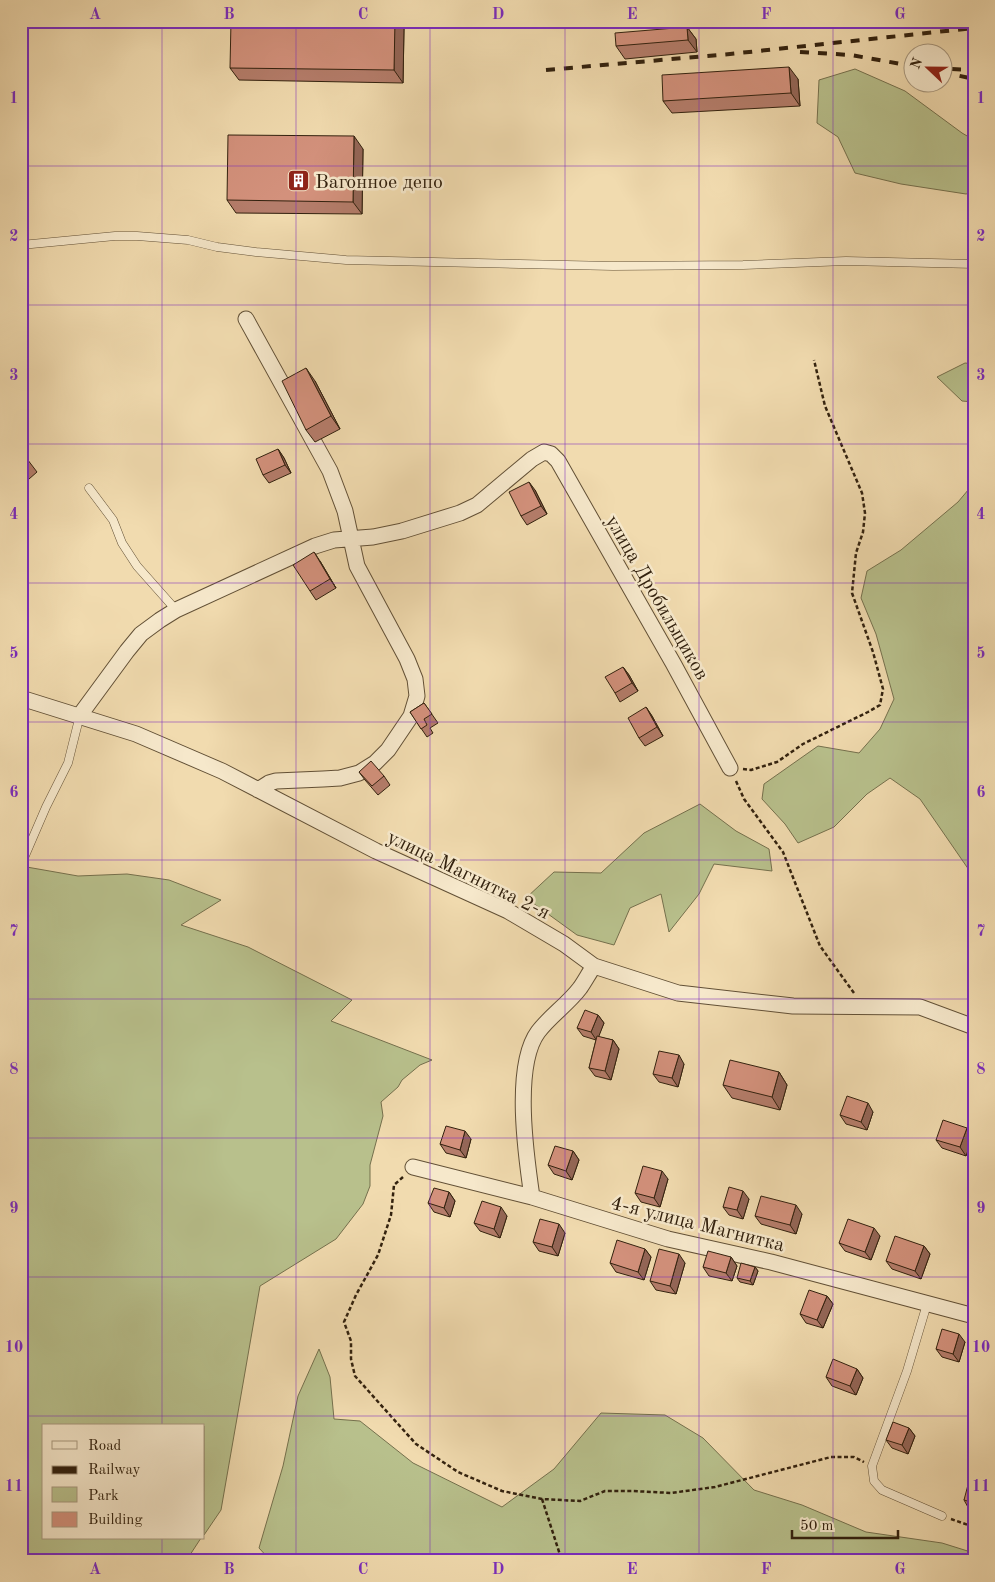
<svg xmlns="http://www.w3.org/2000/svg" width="995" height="1582" font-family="'Old Standard TT',serif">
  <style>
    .green { fill: #b8c08c; stroke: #75704d }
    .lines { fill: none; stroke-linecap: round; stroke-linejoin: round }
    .lane-casing { stroke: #625036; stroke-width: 9 }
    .street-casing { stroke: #625036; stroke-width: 17 }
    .path { stroke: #32210e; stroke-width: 2.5; stroke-dasharray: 4 2.5; stroke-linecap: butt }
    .lane { stroke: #f6e8cb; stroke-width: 8 }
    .street { stroke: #f6e8cb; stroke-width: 15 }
    .rail { stroke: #32210e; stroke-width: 4; stroke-dasharray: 9 9; stroke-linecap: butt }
    .wall { fill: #b57d6b; stroke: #32210e }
    .shaded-wall { fill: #946657; stroke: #32210e }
    .building { fill: #d3917c; stroke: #32210e }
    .grid { fill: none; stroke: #7b2cbf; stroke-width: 1; stroke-opacity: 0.55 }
    .labels { text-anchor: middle; stroke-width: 5; stroke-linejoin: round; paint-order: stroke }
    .poi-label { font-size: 20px; fill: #32210e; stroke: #f6e8cb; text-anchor: start }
    .street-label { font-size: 20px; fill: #32210e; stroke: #f6e8cb }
    .neatline { fill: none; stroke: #7b2cbf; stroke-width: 2 }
    .grid-label { font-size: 16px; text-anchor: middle; font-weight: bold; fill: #7b2cbf }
  </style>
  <rect width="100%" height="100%" fill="#f1dbaf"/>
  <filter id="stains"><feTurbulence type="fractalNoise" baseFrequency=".004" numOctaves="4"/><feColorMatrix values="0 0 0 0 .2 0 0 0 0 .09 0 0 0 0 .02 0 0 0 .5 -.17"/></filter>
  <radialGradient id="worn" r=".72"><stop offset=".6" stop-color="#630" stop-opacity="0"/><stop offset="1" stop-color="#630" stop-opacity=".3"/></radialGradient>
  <path class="green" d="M855,69L905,91L962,133L974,140V192L966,194L901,184L855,173L838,137L817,123L819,80Z
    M965,363L974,364V402L962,401L937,377Z
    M974,483V879L969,870L920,799L890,778L867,794L834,827L798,843L785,824L762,799L764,784L818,746L859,753L880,729L894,699L876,634L861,598L867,571L901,550L958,502Z
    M700,804L736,831L769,849L772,871L714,864L699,894L669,932L661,894L630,908L614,945L577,935L526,898L554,872L601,873L644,833Z
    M21,866L78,876L127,874L169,880L221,900L181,925L248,947L352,1000L331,1021L432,1060L420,1065L402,1080L398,1087L381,1102L383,1116L370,1165V1186L363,1204L336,1239L260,1286L221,1510L204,1535V1426H44V1538H201L186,1561H21Z
    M319,1349L330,1377L334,1419L360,1421L413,1463L502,1507L554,1469L601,1413L665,1415L703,1438L754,1490L802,1505L866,1532L942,1543L974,1553V1561H271L259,1548L283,1466L298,1396Z"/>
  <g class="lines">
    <defs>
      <path id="lane" d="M21,245L115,236H137L188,240L217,247L256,252L346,260L613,266L743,265L846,261L974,264
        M89,488L113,520L122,543L137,566L176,610
        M21,865L46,807L68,763L80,715
        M927,1304L907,1371L872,1466L874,1481L882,1490L942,1516"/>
      <path id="street" d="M246,319L330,471L345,511L357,566L407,659L415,679L417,696L411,716L388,750L375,763L359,773L340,778L323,779L276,781L269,783L258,790
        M21,698L136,734L222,771L376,851L508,911L564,944L594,966L678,993L793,1006L920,1007L974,1027
        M80,715L127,651L141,634L160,620L176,610L315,546L334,540L373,537L402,531L460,513L477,505L532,459L544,452L551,454L558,461L673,663L730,768
        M413,1167L532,1197L668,1239L771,1262L974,1316
        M532,1197C526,1156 513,1066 538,1032C550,1016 568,1004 580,988C585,981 589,973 594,966"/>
    </defs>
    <use href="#lane" class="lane-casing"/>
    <use href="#street" class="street-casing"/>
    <path class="path" d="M743,769L751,770L777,762L803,744L868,712L880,705L883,689L873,652L852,593L856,553L863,532L865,513L862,493L825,406L814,360
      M736,781L744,799L783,852L820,946L854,993
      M403,1177L394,1185L391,1215L378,1255L356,1295L344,1322L351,1341V1359L355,1376L389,1414L416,1444L458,1472L502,1491L542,1499L580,1501L605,1491H633L671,1493L715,1487L831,1457H854L864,1462
      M542,1499L562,1561
      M951,1519L974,1527"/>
    <use href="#lane" class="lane"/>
    <use href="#street" class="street"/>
    <path class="rail" d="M800,52L851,55L912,66
      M952,69L974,70
      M546,70L730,54L974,28
      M942,72L974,79"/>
  </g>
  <path class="wall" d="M687,27L696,39L697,52L625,59L616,46Z
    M404,28L403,83L239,80L230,68Z
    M798,79L800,106L672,113L663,101Z
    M363,149L362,214L236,213L227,200Z
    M315,381L340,429L315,442L306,430Z
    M278,449L284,458L291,473L269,483L263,475Z
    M21,451L37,472L21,486Z
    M535,490L547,514L527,525L521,516Z
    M320,561L336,588L316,600L310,591Z
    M623,667L629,675L638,691L620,702L615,693Z
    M424,703L438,723L430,728L433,733L427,737L410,712Z
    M646,707L652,716L663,736L645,746L639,738Z
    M359,772L384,776L390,785L378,795L365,780Z
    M598,1015L604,1023L598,1037L613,1040L619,1049L611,1080L595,1076L589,1068L596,1040L583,1036L577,1028Z
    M684,1064L678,1087L659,1082L653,1074Z
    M779,1072L787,1085L780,1110L732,1098L723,1085Z
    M873,1112L867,1130L846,1124L840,1115Z
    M973,1136L966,1156L942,1148L936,1140Z
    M471,1139L466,1158L446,1153L440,1144Z
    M573,1151L579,1160L572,1180L554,1174L548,1165Z
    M668,1179L660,1207L641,1202L635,1193Z
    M449,1192L455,1201L450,1217L434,1212L428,1203Z
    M749,1199L743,1219L729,1215L723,1207Z
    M802,1214L796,1234L761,1224L755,1216Z
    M507,1216L500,1238L480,1231L474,1223Z
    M565,1233L558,1256L539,1251L533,1242Z
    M880,1236L871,1260L845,1251L839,1243Z
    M924,1246L930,1254L921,1279L892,1269L886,1261Z
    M645,1249L651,1257L644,1280L616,1272L610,1263Z
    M731,1257L737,1266L732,1281L709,1276L703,1267Z
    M685,1263L676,1294L656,1290L650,1281Z
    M755,1267L758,1271L753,1285L740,1282L737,1278Z
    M827,1296L833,1304L823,1328L806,1323L800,1314Z
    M965,1342L959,1362L942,1357L936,1349Z
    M857,1369L863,1378L856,1395L832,1386L826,1377Z
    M909,1428L915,1436L908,1454L892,1448L886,1440Z
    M974,1482V1510L969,1509L964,1500Z"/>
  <path class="shaded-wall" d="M394,21H399L404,28L403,83L394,70Z
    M687,27L696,39L697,52L688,40Z
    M789,67L798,79L800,106L791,93Z
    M354,136L363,149L362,214L353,202Z
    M306,368L315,381L340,429L331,416Z
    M278,449L284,458L291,473L285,465Z
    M529,482L535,490L547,514L541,506Z
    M314,552L320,561L336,588L330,579Z
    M623,667L629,675L638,691L632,683Z
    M646,707L652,716L663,736L657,727Z
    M598,1015L604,1023L597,1041L591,1032Z
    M613,1040L619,1049L611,1080L605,1071Z
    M679,1055L684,1064L678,1087L672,1078Z
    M779,1072L787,1085L780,1110L772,1097Z
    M868,1103L873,1112L867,1130L861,1122Z
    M967,1128L973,1136L966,1156L960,1147Z
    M465,1131L471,1139L466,1158L460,1150Z
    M573,1151L579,1160L572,1180L566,1171Z
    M662,1171L668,1179L660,1207L654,1198Z
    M743,1191L749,1199L743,1219L737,1210Z
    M449,1192L455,1201L450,1217L444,1208Z
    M796,1205L802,1214L796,1234L790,1225Z
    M501,1207L507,1216L500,1238L494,1229Z
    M559,1224L565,1233L558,1256L552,1247Z
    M874,1228L880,1236L871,1260L865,1252Z
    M924,1246L930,1254L921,1279L915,1271Z
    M645,1249L651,1257L644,1280L638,1272Z
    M679,1254L685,1263L676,1294L670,1286Z
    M731,1257L737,1266L732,1281L726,1273Z
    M755,1267L758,1271L753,1285L750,1281Z
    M827,1296L833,1304L823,1328L817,1320Z
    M959,1334L965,1342L959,1362L953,1354Z
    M857,1369L863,1378L856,1395L850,1386Z
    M909,1428L915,1436L908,1454L902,1445Z"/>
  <path class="building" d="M231,21H395L394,70L230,68Z
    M687,27L688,40L616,46L615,33Z
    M789,67L791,93L663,101L662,75Z
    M228,135L354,136L353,202L227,200Z
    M306,368L331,416L306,430L282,381Z
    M278,449L285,465L263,475L256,459Z
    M21,451L25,456L21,459Z
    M529,482L541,506L521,516L509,492Z
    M314,552L330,579L310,591L293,565Z
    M623,667L632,683L615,693L605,677Z
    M424,703L432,714L424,719L427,725L421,729L410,712Z
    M646,707L657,727L639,738L628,718Z
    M371,761L384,776L372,786L359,772Z
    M585,1010L598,1015L591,1032L577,1028Z
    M597,1036L613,1040L605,1071L589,1068Z
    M659,1051L679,1055L672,1078L653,1074Z
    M730,1060L779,1072L772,1097L723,1085Z
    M847,1096L868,1103L861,1122L840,1115Z
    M943,1120L967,1128L960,1147L936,1140Z
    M446,1126L465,1131L460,1150L440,1144Z
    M555,1146L573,1151L566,1171L548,1165Z
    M643,1166L662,1171L654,1198L635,1193Z
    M729,1187L743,1191L737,1210L723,1207Z
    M434,1188L449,1192L444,1208L428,1203Z
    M761,1196L796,1205L790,1225L755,1216Z
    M482,1201L501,1207L494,1229L474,1223Z
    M540,1219L559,1224L552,1247L533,1242Z
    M848,1219L874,1228L865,1252L839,1243Z
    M895,1236L924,1246L915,1271L886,1261Z
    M617,1240L645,1249L638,1272L610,1263Z
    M659,1249L679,1254L670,1286L650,1281Z
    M708,1251L731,1257L726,1273L703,1267Z
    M741,1263L755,1267L750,1281L737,1278Z
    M809,1290L827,1296L817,1320L800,1314Z
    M942,1329L959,1334L953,1354L936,1349Z
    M833,1359L857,1369L850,1386L826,1377Z
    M893,1422L909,1428L902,1445L886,1440Z
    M969,1481L974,1482V1503L964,1500Z"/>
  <path class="grid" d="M162,21V1426M296,21V1561M430,21V1561M565,21V1561M699,21V1561M833,21V1561M21,166H974M21,305H974M21,444H974M21,583H974M21,722H974M21,860H974M21,999H974M21,1138H974M21,1277H974M21,1416H974M162,1538V1561"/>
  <defs>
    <symbol id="building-square" viewBox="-11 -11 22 22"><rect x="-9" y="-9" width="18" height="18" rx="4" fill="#8f2418" stroke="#f6e8cb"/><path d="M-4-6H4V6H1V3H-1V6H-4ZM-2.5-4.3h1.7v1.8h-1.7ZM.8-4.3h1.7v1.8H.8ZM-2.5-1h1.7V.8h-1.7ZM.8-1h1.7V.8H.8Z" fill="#fff"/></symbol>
  </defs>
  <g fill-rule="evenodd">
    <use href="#building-square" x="286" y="168" width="25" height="25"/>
  </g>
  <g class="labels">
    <g class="poi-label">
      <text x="315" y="188">Вагонное депо</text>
    </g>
    <g class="street-label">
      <text transform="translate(658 597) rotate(60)" y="7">улица Дробильщиков</text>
      <text transform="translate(469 874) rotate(26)" y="7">улица Магнитка 2-я</text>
      <text transform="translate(698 1223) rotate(14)" y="7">4-я улица Магнитка</text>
    </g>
  </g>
  <rect width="995" height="1582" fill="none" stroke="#f1dbaf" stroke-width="55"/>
  <rect x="42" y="1424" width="162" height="115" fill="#f6e8cb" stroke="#a8987f"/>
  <rect x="52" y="1441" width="25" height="8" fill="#f6e8cb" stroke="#a8987f"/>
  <text x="88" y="1450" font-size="15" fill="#32210e">Road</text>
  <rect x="52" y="1466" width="25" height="8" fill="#32210e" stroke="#a8987f"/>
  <text x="88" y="1474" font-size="15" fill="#32210e">Railway</text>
  <rect x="52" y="1487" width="25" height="15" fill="#b8c08c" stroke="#a8987f"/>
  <text x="88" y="1500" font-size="15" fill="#32210e">Park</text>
  <rect x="52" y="1512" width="25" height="15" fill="#d3917c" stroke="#a8987f"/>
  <text x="88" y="1524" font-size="15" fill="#32210e">Building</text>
  <g transform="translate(928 68) rotate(292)"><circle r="24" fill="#f6e8cb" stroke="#a8987f"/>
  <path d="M0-4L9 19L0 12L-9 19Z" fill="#8f2418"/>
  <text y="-8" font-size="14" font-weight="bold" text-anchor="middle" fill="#32210e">N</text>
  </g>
  <path d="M792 1530v8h106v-8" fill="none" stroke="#32210e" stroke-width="2.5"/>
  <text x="800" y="1530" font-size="15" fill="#32210e" stroke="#f6e8cb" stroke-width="4" paint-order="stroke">50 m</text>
  <rect x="28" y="28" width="940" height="1526" class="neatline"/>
  <g class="grid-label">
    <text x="95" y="19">A</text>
    <text x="229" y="19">B</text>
    <text x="363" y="19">C</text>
    <text x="498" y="19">D</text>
    <text x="632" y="19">E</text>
    <text x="766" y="19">F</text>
    <text x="900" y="19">G</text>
    <text x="14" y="103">1</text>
    <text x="981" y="103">1</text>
    <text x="14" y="241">2</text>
    <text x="981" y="241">2</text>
    <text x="14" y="380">3</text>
    <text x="981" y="380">3</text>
    <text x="14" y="519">4</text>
    <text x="981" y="519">4</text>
    <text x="14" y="658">5</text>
    <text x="981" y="658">5</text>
    <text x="14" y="797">6</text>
    <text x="981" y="797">6</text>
    <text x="14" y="936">7</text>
    <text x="981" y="936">7</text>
    <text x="14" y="1074">8</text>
    <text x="981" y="1074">8</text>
    <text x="14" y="1213">9</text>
    <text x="981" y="1213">9</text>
    <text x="14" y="1352">10</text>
    <text x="981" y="1352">10</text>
    <text x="14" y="1491">11</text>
    <text x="981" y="1491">11</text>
    <text x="95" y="1574">A</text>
    <text x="229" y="1574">B</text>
    <text x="363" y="1574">C</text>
    <text x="498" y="1574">D</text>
    <text x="632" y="1574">E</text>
    <text x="766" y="1574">F</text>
    <text x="900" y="1574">G</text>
  </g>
  <rect width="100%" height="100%" filter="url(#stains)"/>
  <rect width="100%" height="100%" fill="url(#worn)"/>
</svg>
